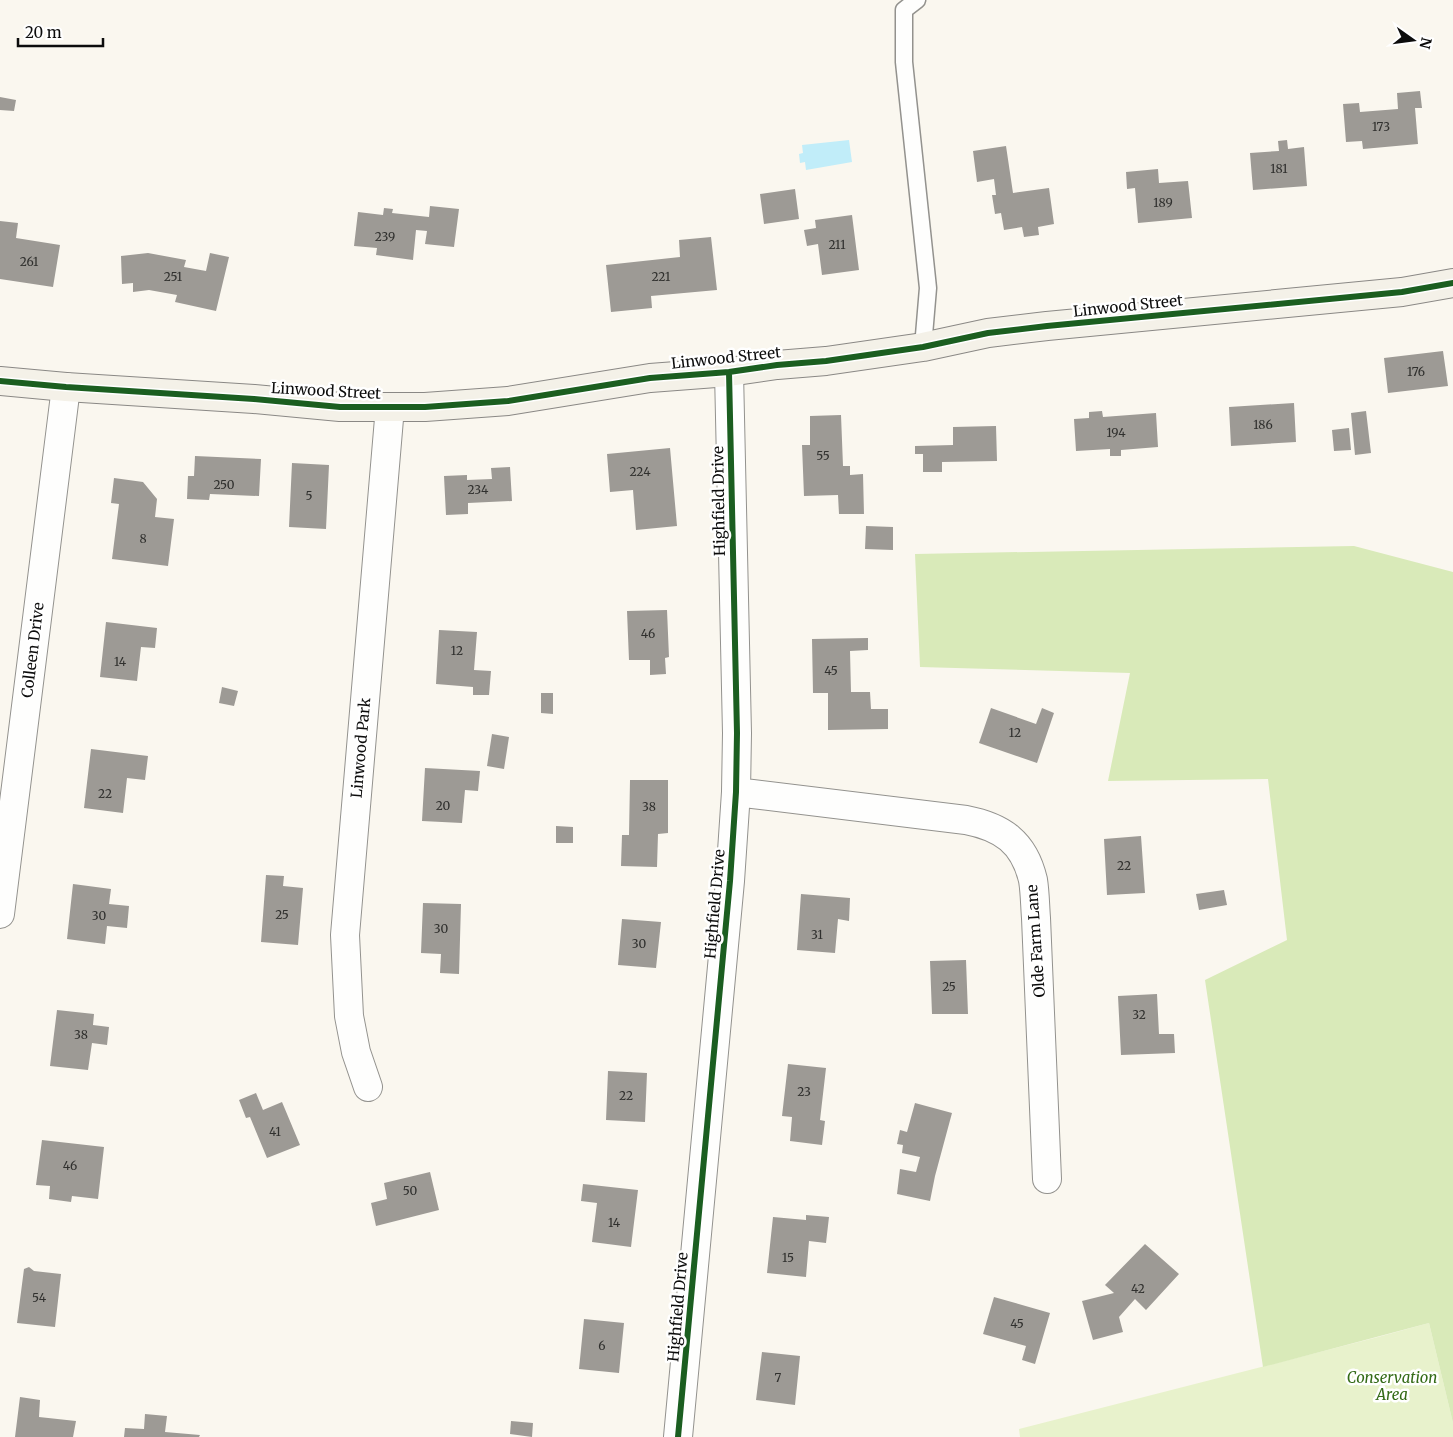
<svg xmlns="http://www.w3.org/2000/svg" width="1453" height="1437" font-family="Merriweather,serif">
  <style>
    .green { fill: #e8f2cc }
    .forest { fill: #d9eab9 }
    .water { fill: #c1edf9 }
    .building { fill: #9d9a95 }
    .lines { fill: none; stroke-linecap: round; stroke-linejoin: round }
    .lane-casing { stroke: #93928e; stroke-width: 19 }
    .street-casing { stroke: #93928e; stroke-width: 30 }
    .secondary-casing { stroke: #8a8885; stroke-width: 30 }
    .lane { stroke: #fefefd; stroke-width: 16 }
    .street { stroke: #fefefd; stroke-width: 28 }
    .secondary { stroke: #f4f1e8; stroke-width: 28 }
    .cycleway-casing { stroke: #fff; stroke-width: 9 }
    .cycleway { stroke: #1b5e20; stroke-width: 6 }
    .labels { text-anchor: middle; stroke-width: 5; stroke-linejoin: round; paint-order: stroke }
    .number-label { font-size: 12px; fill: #30302e }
    .street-label { font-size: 15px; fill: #0c0c0c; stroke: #fff }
    .park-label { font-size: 15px; font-style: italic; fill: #336a16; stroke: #fff }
  </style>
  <rect width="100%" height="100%" fill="#faf7ef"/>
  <path class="green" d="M1429,1323L1453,1423V1437H1020L1019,1429L1378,1337Z"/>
  <path class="forest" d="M1354,546L1453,572V1423L1429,1323L1263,1367L1205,980L1287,940L1268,779L1108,781L1130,673L920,667L915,554Z"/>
  <path class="water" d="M849,140L852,162L806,170L805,162L800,163L799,154L803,153L802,145Z"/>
  <path class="building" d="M1420,91L1422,108H1415L1418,144L1363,149L1362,141L1346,142L1343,104L1359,103L1360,112L1398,109L1397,93Z
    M0,97L16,100L14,111L0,110Z
    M1287,140L1288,149L1304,147L1307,186L1253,190L1250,153L1279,151L1278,141Z
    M1006,146L1013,193L1049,188L1054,224L1038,227L1039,235L1024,237L1022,227L1004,230L1001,213L995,214L992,195H996L994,179L977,182L973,151Z
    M1158,169L1159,183L1188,181L1192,218L1138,223L1135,188L1127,189L1126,172Z
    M795,189L799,219L764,224L760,194Z
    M430,206L459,209L454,247L425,244L427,231L416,230L413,260L376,255L377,248L354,246L358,212L383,215L384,208L393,209L392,213L429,217Z
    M852,215L859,270L822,275L818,244L807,246L804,230L816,228L815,220Z
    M0,221L18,223L16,238L60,245L53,287L0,279Z
    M711,237L717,290L651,296L652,308L611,312L606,265L680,257L679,240Z
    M148,253L186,260L184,267L206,271L210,253L229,257L216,311L175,302L177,295L149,290L133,292V283L122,284L121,256Z
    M1443,351L1448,386L1388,393L1384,358Z
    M1294,403L1296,442L1231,446L1229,407Z
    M1102,411L1103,417L1156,413L1158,447L1121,450V456H1110V449L1076,451L1074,419L1089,418V412Z
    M1366,411L1371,453L1355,455L1351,413Z
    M841,415L843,466H850V475L863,474L864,514H839L838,495L804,496L802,445H810V416Z
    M996,426L997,461L942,462V472H923V454H915V446L953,445V427Z
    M1349,428L1351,450L1334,451L1332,430Z
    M670,448L677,526L636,530L633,490L610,492L607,454Z
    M195,456L261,459L259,496L210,494L209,500L187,499L188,476H194Z
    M292,463L329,465L326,529L289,527Z
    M510,467L512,501L468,503V514L446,515L444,476L467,475V480L492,479L491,468Z
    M114,478L143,482L157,499L155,517L174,519L168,566L112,559L119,504L111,503Z
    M866,526L893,527V550L865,549Z
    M667,610L669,657L665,658L666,674L650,675V660H629L627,611Z
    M106,622L157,628L155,648L141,647L137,681L100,677Z
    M439,630L477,632L474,670L491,671L489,695H473V687L436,684Z
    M868,638V650L850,651L851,692H870L871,709H888V729L828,730V693H813L812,639Z
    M222,687L238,691L234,706L219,703Z
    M541,693H553V714L541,713Z
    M991,708L1036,724L1042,708L1054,713L1037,763L979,743Z
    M492,734L509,737L504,769L487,766Z
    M91,749L148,756L145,780L127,778L123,813L84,808Z
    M425,768L480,771L478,791L465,790L462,823L422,821Z
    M630,780H668V833L658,834L657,867L621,866L622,835H629Z
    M556,826L573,827V843H556Z
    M1141,836L1145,893L1107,895L1104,839Z
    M266,875L284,876L283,886L303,888L298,945L261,942Z
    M73,884L111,889L109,904L129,906L127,928L107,926L105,944L67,939Z
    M1224,890L1227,905L1199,910L1196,894Z
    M801,894L850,898L849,921L838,919L835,953L797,950Z
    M423,903L461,904L459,974L440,973L441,954L421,953Z
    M622,919L661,922L656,968L618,965Z
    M966,960L968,1014H932L930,961Z
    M1157,994L1159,1034H1174L1175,1053L1121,1055L1118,996Z
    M57,1010L94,1014L93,1025L109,1027L107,1045L92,1043L88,1070L50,1066Z
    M788,1064L826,1068L820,1120L825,1121L822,1145L790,1141L792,1117L782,1116Z
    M608,1071L647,1073L645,1122L606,1120Z
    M256,1093L263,1110L282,1102L300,1145L267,1158L250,1117L246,1118L239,1100Z
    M915,1103L952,1113L935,1176L930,1201L897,1194L900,1169L916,1172L920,1157L902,1153L903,1145L897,1144L900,1130L907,1132Z
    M42,1140L104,1147L98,1199L72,1196L71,1202L49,1199L50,1186L36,1185Z
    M430,1172L439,1210L376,1226L371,1203L387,1199L384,1183Z
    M583,1184L638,1190L631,1247L592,1242L597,1203L581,1201Z
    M806,1215L829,1217L826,1243L809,1241L806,1277L767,1273L773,1217L806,1220Z
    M1145,1244L1179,1274L1146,1310L1135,1299L1119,1317L1123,1332L1093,1340L1082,1301L1114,1293L1105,1285Z
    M29,1267L34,1271L61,1274L55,1327L17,1323L24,1269Z
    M994,1297L1050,1313L1035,1364L1022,1360L1026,1346L983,1334Z
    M584,1319L624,1323L619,1373L579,1369Z
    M762,1352L800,1356L795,1405L756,1400Z
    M20,1397L40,1400L39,1417L76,1421L73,1437H15Z
    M145,1414L167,1416L165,1432L200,1435L199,1437H124L125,1428L144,1429Z
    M511,1421L533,1423L532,1437L510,1434Z"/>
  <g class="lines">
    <defs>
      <path id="lane" d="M917,0L904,10V62L928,288L923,347"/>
      <path id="street" d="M736,792L966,820C1002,827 1024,842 1033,880C1035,892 1035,906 1036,918L1047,1179
        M0,914L66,387
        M368,1087L356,1052L349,1016L345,935L390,407
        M678,1437L730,881L736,792L737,733L729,372"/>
      <path id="secondary" d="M0,381L66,387L254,399L340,407H425L508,401L650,378L729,372L777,365L826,361L923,347L988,333L1047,326L1402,292L1453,283"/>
    </defs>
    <use href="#lane" class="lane-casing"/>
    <use href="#street" class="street-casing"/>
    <use href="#secondary" class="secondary-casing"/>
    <use href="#lane" class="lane"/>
    <use href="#street" class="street"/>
    <use href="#secondary" class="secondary"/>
    <defs>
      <path id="cycleway" d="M0,381L66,387L254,399L340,407H425L508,401L650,378L729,372L777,365L826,361L923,347L988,333L1047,326L1402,292L1453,283
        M678,1437L730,881L736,792L737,733L729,372"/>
    </defs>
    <use href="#cycleway" class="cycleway-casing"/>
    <use href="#cycleway" class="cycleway"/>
  </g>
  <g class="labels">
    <g class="number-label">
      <text x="1381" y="131">173</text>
      <text x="1279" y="173">181</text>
      <text x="1163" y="207">189</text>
      <text x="385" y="241">239</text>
      <text x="837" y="249">211</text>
      <text x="29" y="266">261</text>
      <text x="173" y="281">251</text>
      <text x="661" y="281">221</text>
      <text x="1416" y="376">176</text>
      <text x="1263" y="429">186</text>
      <text x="1116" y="437">194</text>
      <text x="823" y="460">55</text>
      <text x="640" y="476">224</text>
      <text x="224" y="489">250</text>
      <text x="478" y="494">234</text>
      <text x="309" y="500">5</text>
      <text x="143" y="543">8</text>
      <text x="648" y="638">46</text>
      <text x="457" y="655">12</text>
      <text x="120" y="666">14</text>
      <text x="831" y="675">45</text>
      <text x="1015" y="737">12</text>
      <text x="105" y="798">22</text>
      <text x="443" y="810">20</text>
      <text x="649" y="811">38</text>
      <text x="1124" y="870">22</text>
      <text x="282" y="919">25</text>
      <text x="99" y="920">30</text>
      <text x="441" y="933">30</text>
      <text x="817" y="939">31</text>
      <text x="639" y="948">30</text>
      <text x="949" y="991">25</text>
      <text x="1139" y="1019">32</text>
      <text x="81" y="1039">38</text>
      <text x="804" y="1096">23</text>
      <text x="626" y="1100">22</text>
      <text x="275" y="1136">41</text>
      <text x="70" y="1170">46</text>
      <text x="410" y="1195">50</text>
      <text x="614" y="1227">14</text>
      <text x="788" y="1262">15</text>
      <text x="1138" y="1293">42</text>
      <text x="39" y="1302">54</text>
      <text x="1017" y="1328">45</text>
      <text x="602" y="1350">6</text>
      <text x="778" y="1382">7</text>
    </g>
    <g class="street-label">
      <text transform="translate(1128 306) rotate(-6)" y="5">Linwood Street</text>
      <text transform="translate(726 358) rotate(-6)" y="5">Linwood Street</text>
      <text transform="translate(326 391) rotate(3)" y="5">Linwood Street</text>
      <text transform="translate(719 501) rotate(-91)" y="5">Highfield Drive</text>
      <text transform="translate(33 650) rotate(-83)" y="5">Colleen Drive</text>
      <text transform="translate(361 748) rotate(-85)" y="5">Linwood Park</text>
      <text transform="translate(715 904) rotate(-85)" y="5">Highfield Drive</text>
      <text transform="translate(1036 941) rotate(-94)" y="5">Olde Farm Lane</text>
      <text transform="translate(678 1307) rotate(-85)" y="5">Highfield Drive</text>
    </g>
    <g class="park-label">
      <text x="1392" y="1383">Conservation<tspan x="1392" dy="17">Area</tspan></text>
    </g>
  </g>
  <g transform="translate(1413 40) rotate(104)" stroke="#ffffff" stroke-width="4" paint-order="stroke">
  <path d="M0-4L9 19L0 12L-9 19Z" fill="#0c0c0c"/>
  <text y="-8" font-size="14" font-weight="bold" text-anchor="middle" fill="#0c0c0c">N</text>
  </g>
  <path d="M18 38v8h85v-8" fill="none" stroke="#0c0c0c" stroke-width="2.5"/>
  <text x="25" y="38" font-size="15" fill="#0c0c0c" stroke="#ffffff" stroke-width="4" paint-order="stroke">20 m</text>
</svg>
